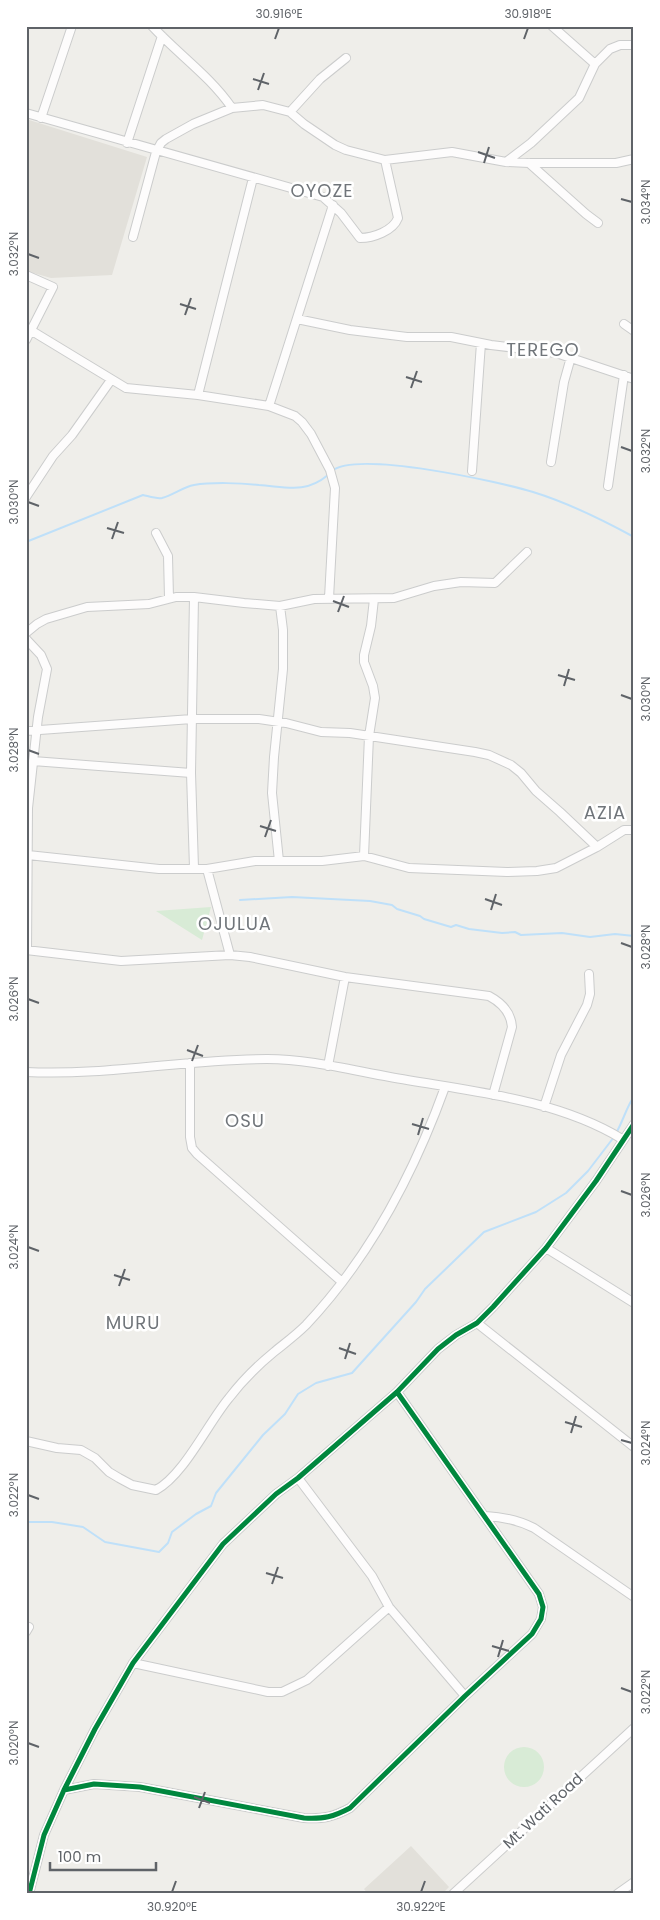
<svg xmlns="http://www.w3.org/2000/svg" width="660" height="1920" font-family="Poppins,sans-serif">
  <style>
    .education { fill: #e2e0da }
    .green { fill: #d8ebd6 }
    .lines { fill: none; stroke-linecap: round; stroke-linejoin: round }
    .stream { stroke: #bfe0f9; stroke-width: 2 }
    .street-casing { stroke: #cbcccc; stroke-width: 10 }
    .street { stroke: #fdfcfc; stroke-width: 8 }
    .cycleway-casing { stroke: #fff; stroke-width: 8 }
    .cycleway { stroke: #00873e; stroke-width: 5 }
    .ticks { fill: none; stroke: #5f6368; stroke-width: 2 }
    .labels { text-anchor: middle; stroke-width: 5; stroke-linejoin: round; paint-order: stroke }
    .street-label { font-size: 15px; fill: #5f6368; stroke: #fff }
    .quarter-label { font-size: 18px; letter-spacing: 1px; fill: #70757a; stroke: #fff }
    .neatline { fill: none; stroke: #5f6368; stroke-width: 2 }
    .ticks-label { font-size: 12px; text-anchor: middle; fill: #5f6368 }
  </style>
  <rect width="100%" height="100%" fill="#efeeea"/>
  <path class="education" d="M26,119L147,157L112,275L51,278L26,271Z
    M411,1846L449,1887L442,1894H368L364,1889Z"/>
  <path class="green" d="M211,907L202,940L156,911Z
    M504 1767a20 20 0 1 1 40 0a20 20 0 1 1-40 0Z"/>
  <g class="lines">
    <path class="stream" d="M332,471C357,450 500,482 533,492C569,503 601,519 634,537
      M26,542L143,495C148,496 156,499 162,498C173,495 183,487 194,485C212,482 241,483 259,485C287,487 305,494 328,475
      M240,900L292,897L370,901L392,905L397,909L420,916L424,919L451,927L456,925L469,929L502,933L515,932L521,935L562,933L590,937L615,934L634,936
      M616,1133C622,1124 628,1103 634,1097
      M26,1522H52L83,1527L105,1542L159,1552L168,1543L172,1532L196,1514L211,1506L216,1493L263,1435L285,1414L298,1394L316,1383L352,1373L416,1302L425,1289L484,1232L536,1212L566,1193L588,1171L614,1137"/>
    <defs>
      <path id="street" d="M152,26C179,55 210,76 232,108
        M552,26L595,64
        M290,112L304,124L335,145L346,150L385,160L452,152L506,162L529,163H616L634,159
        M26,113L323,197L341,213L360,238C373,238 393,231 398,218L385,160
        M41,118L72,26
        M127,143L162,36
        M506,162L531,143L579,98L595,64L610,49L620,45H634
        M529,163L586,214L598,223
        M133,237L156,152L161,143L166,139L193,124L232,108L263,105L290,112L320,79L346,58
        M26,275L53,287L26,340
        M297,319L350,330L407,337H451L491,345L556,353L634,379
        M624,324L634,331
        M32,331L126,388L198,395L269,406L295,416L302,422L311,434L330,470L335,488L329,598
        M198,395L253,178
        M269,406L333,205
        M551,462L564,382L571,357
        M472,471L481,343
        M608,486L624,375
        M26,497L53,456L72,435L111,380
        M156,533L168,556L169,598
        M26,633L37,624L46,619L87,607L149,604L176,597H194L244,603L280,606L314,599L394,598L434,586L461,582L495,583L527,552
        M26,639L41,655L47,669L38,717L28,808L27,950
        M26,731L192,719H259L286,723L321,732L350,733L475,752L489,755L511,765L521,773L536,791L560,812L597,847L624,830H634
        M33,761L191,773
        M28,855L159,869H207L255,861H322L364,856L409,868L507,872L537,871L556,868L597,847
        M364,856L369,736L375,698L373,686L364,662V655L371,626L374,599
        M279,861L272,793L274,757L283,669V630L280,606
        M194,868L191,773L194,597
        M207,869L230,955
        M26,950L121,961L230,955L250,957L345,977L489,996C502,1003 511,1012 512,1027L493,1095
        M190,1063V1137L192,1148L197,1154L342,1282
        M328,1066L345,977
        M26,1072C107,1076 187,1059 267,1059C307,1059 351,1070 390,1077C467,1091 555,1098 622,1139
        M544,1107L561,1055L587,1005L590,994L589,974
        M546,1248L634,1303
        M477,1323L634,1447
        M26,1441L57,1448L81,1450L95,1458L109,1472L119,1478L132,1485L156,1490C184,1475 208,1423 229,1398C242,1381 257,1366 274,1352C285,1343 296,1335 306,1325C369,1258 414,1173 445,1087
        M298,1478L372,1576L389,1607L465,1696
        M486,1516C504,1517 518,1520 534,1528L634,1597
        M26,1632L29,1627
        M133,1663L268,1692H282L307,1680L389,1607
        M64,1790L94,1784L140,1787L304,1818C324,1819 333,1817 350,1808L465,1696L532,1634L541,1619L543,1607L539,1594L397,1392
        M29,1894L44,1835L64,1790L95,1729L133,1663L223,1544L276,1494L298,1478L397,1392L438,1349L456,1335L477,1323L493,1307L546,1248L596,1181L634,1124
        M453,1894L634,1728
        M617,1894L634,1882"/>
    </defs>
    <use href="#street" class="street-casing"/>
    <use href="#street" class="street"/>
    <defs>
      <path id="cycleway" d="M64,1790L94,1784L140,1787L304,1818C324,1819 333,1817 350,1808L465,1696L532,1634L541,1619L543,1607L539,1594L397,1392
        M29,1894L44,1835L64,1790L95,1729L133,1663L223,1544L276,1494L298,1478L397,1392L438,1349L456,1335L477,1323L493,1307L546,1248L596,1181L634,1124"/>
    </defs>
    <use href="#cycleway" class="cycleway-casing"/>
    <use href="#cycleway" class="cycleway"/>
  </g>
  <path class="ticks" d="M275,39L279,28M524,39L528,28M253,79L269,84M258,90L264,73M478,152L495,158M484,163L489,147M621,199L632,202M28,254L39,258M180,304L196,309M185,315L191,298M406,377L422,382M411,388L417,371M621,447L632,451M28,502L39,506M107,528L124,533M112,539L118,522M333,601L349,607M338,612L344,596M558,675L575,680M564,686L569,669M621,695L632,699M28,750L39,754M260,826L276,831M265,837L271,820M485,899L502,905M491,910L496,894M621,943L632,947M28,999L39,1003M187,1050L203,1056M192,1061L198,1045M412,1124L429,1129M418,1135L423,1118M621,1191L632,1195M28,1247L39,1251M114,1275L130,1280M119,1286L125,1269M339,1348L356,1354M345,1359L350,1343M565,1422L582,1427M571,1433L576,1416M621,1440L632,1443M28,1495L39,1499M266,1573L283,1578M272,1584L278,1567M492,1646L509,1651M498,1657L503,1640M621,1688L632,1692M28,1743L39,1747M194,1797L210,1803M199,1808L205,1792M172,1892L176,1881M421,1892L425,1881"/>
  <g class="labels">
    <g class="street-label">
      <text transform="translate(543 1811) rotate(-43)" y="5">Mt. Wati Road</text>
    </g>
    <g class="quarter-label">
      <text x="322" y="197">OYOZE</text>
      <text x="543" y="356">TEREGO</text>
      <text x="605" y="819">AZIA</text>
      <text x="235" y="930">OJULUA</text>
      <text x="245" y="1127">OSU</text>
      <text x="133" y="1329">MURU</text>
    </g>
  </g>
  <rect width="660" height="1920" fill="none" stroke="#ffffff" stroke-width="55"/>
  <path d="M50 1862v8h106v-8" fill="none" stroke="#5f6368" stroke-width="2.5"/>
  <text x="58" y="1862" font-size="15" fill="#5f6368" stroke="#ffffff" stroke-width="4" paint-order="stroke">100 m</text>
  <rect x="28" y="28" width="604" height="1864" class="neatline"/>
  <g class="ticks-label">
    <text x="279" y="18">30.916°E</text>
    <text x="528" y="18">30.918°E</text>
    <text transform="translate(646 202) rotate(-90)" y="4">3.034°N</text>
    <text transform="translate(14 254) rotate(-90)" y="4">3.032°N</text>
    <text transform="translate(646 451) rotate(-90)" y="4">3.032°N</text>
    <text transform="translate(14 502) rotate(-90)" y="4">3.030°N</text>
    <text transform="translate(646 699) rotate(-90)" y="4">3.030°N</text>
    <text transform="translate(14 750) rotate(-90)" y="4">3.028°N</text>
    <text transform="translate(646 947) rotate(-90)" y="4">3.028°N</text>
    <text transform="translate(14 999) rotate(-90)" y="4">3.026°N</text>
    <text transform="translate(646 1195) rotate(-90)" y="4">3.026°N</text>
    <text transform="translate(14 1247) rotate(-90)" y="4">3.024°N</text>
    <text transform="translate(646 1443) rotate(-90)" y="4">3.024°N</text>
    <text transform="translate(14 1495) rotate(-90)" y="4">3.022°N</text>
    <text transform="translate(646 1692) rotate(-90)" y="4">3.022°N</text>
    <text transform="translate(14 1743) rotate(-90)" y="4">3.020°N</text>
    <text x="172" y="1911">30.920°E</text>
    <text x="421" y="1911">30.922°E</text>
  </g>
</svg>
